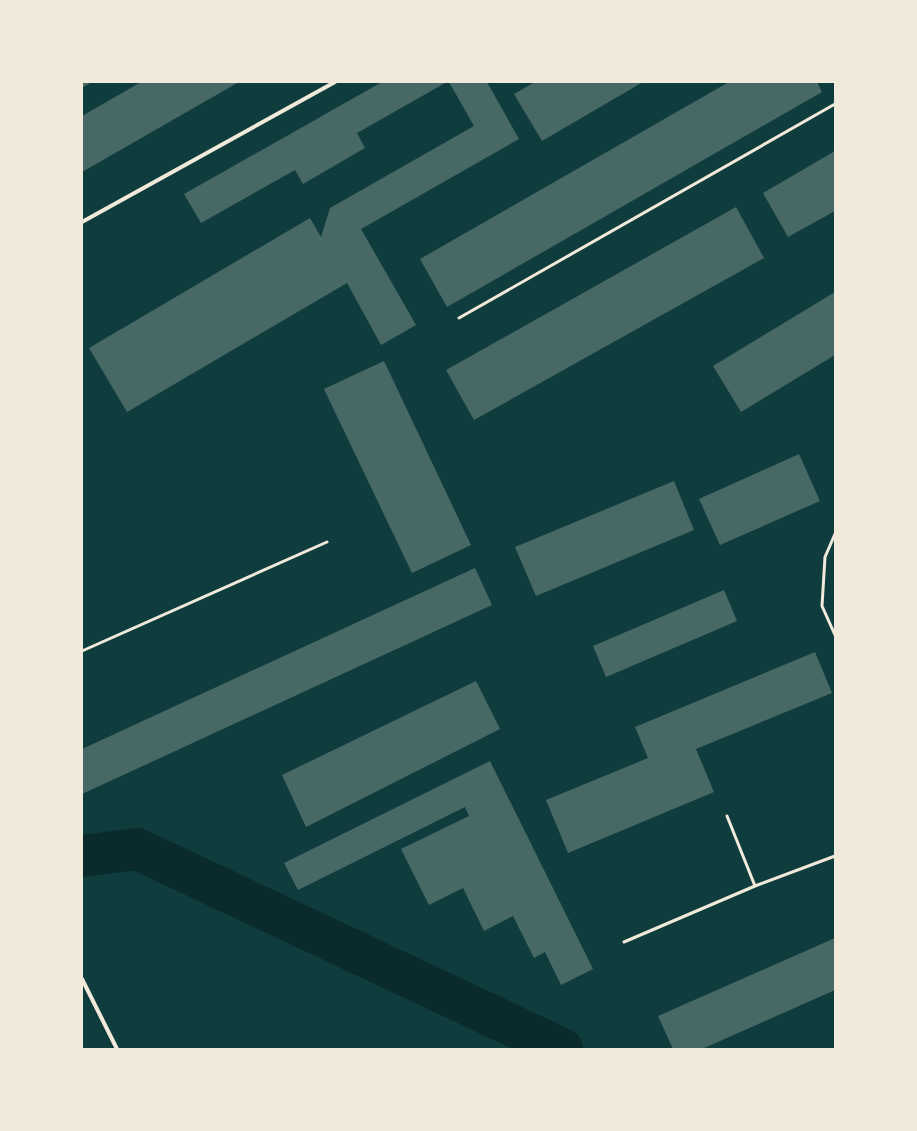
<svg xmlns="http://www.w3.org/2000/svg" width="917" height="1131" font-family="'Work Sans',sans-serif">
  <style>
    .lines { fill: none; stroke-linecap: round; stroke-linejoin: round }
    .river { stroke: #0a2a2b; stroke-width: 42 }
    .building { fill: #486865 }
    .service { stroke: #f1e9da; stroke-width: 3 }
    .minor { stroke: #f1e9da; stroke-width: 4 }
  </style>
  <rect width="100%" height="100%" fill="#0f3d3e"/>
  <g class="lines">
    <path class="river" d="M82,856L137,849L562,1049"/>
  </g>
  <path class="building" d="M82,82H92L82,88Z
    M141,82H239L82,172V116Z
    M382,82H447L357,133L365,148L303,184L295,170L201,223L184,194Z
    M449,82H487L519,139L361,229L416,325L381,345L347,283L127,412L89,348L310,218L321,237L330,208L474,126Z
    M535,82H643L542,141L514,94Z
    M729,82H817L822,92L447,307L420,259Z
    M835,151V211L788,237L763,193Z
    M736,207L764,258L474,420L446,370Z
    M835,292V355L741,412L713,366Z
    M384,361L471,545L412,573L324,389Z
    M799,454L820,501L720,545L699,499Z
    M674,481L694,530L536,596L515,547Z
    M475,568L492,605L82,794V749Z
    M724,590L737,621L606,677L593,646Z
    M815,652L832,693L696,749L714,792L568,853L546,800L648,758L635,727Z
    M476,681L500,729L306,827L282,775Z
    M490,761L593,969L561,985L545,952L534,958L513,916L484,931L463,888L429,905L401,849L469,816L465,807L298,890L284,863Z
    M835,938V990L702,1049H673L658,1016Z"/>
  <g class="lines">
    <path class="service" d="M459,318L835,104
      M835,534L825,557L822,606L835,635
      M82,651L327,542
      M727,816L755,886
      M624,942L755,886L835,856"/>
    <path class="minor" d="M82,222L335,82
      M82,979L117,1049"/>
  </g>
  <rect width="917" height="1131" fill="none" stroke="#f1e9da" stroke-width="166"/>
</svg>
